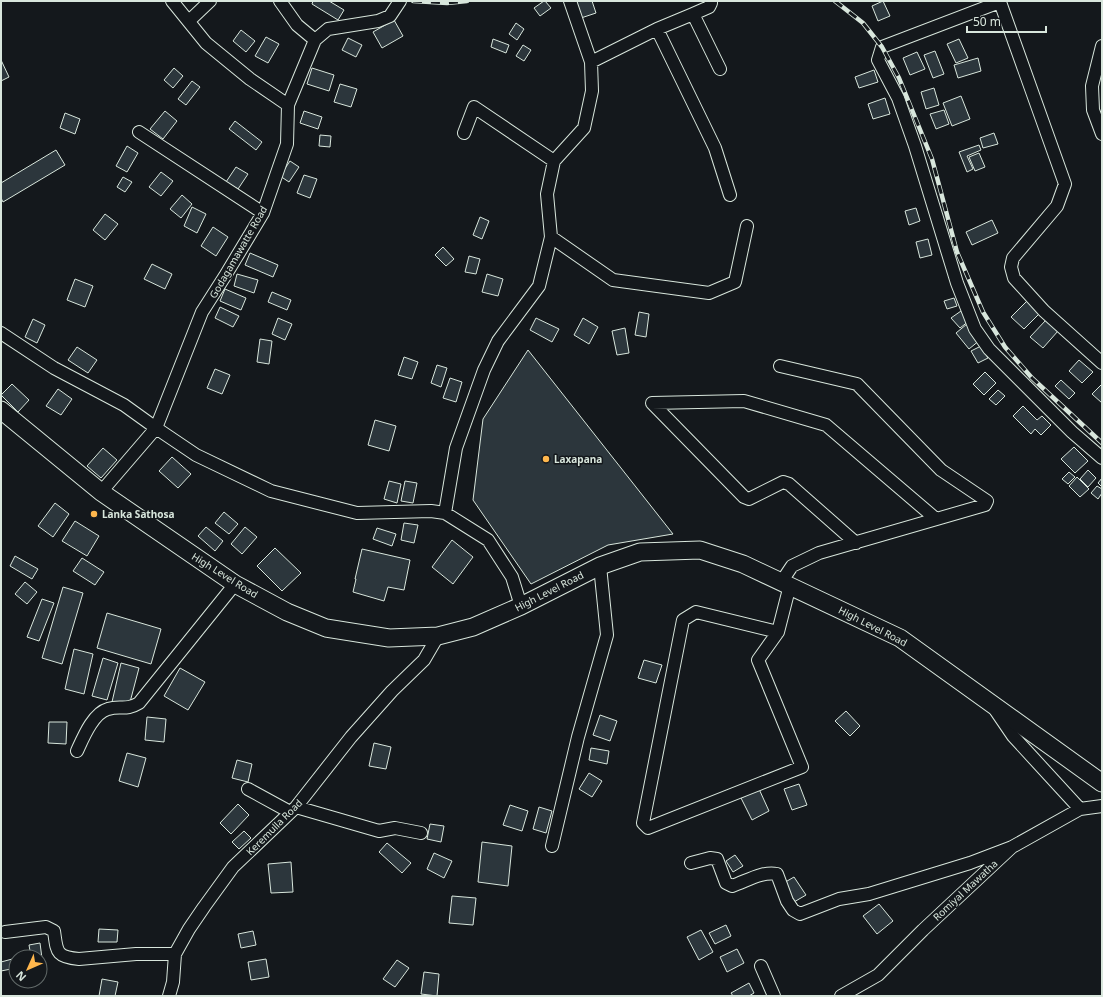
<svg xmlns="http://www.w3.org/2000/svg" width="1103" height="997" font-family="'Noto Sans',sans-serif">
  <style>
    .building { fill: #2c363c; stroke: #d8e6dc }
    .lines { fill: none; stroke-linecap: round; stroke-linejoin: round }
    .minor-casing { stroke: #d8e6dc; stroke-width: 14 }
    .highway-casing { stroke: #d8e6dc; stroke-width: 19 }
    .minor { stroke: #14181c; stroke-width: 12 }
    .highway { stroke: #14181c; stroke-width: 17 }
    .rail-casing { stroke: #d8e6dc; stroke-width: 4.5 }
    .rail { stroke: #14181c; stroke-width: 3; stroke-dasharray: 9; stroke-linecap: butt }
    .poi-dot { fill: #ffb74d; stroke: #14181c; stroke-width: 1.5 }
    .labels { text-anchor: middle; stroke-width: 3; stroke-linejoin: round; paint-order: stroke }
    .street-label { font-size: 10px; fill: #d8e6dc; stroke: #14181c }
    .poi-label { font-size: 10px; font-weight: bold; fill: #d8e6dc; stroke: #14181c; text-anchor: start }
  </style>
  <rect width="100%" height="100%" fill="#14181c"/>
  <path class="building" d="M313,1H329L344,10L338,20L312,4Z
    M544,1H545L551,8L540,16L534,8Z
    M575,1H592L596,13L581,18Z
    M883,1L890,16L878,21L872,6Z
    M394,20L403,36L382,48L373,32Z
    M516,23L524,29L517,40L509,34Z
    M241,30L255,41L246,52L233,41Z
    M266,37L279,44L268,63L255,56Z
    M348,38L362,45L356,57L342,50Z
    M493,39L509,45L506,53L491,47Z
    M959,39L968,58L956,63L947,44Z
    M523,45L531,50L524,61L516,56Z
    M935,51L944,74L933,78L924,55Z
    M917,52L925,69L910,75L903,58Z
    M978,58L981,71L958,78L954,65Z
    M1,60L9,77L1,81Z
    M174,68L183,76L173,88L164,80Z
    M312,68L334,75L329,91L307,84Z
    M874,70L878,82L859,88L855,77Z
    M192,81L200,87L186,105L178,99Z
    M340,84L357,89L351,107L334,102Z
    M934,88L939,105L926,109L921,92Z
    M961,96L970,119L952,126L943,103Z
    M885,98L890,114L873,119L868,104Z
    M944,110L949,124L936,129L930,114Z
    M165,111L177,121L163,139L150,129Z
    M304,111L322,117L318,129L300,123Z
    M65,113L80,119L75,134L60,128Z
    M235,121L262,142L256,150L229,129Z
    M994,133L998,144L983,148L980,138Z
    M320,135L331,136L330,147L319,146Z
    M979,145L981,150L967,156L973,169L967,172L959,152Z
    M127,146L138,153L127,172L116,166Z
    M56,150L65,165L3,202L1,198V183Z
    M979,153L985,167L975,171L969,157Z
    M290,161L299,167L289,182L280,176Z
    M236,167L248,174L238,189L226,182Z
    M161,172L173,181L161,196L149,187Z
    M304,175L317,179L310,198L297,193Z
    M123,177L132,182L125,192L117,187Z
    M182,195L192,204L181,218L170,209Z
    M192,207L206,214L197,233L184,226Z
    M916,208L920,221L909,225L905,211Z
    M105,214L118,224L105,240L93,230Z
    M480,217L489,221L482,239L473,235Z
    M992,220L998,233L972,245L966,232Z
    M213,227L228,237L216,256L201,246Z
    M928,239L932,255L920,258L916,242Z
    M443,247L454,259L446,266L435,255Z
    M250,253L278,265L273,277L245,265Z
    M469,256L480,259L476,274L465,272Z
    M152,264L172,274L165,289L144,279Z
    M237,274L258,280L254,293L234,286Z
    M487,274L503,279L498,296L482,292Z
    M75,279L93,286L85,307L67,300Z
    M225,289L246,298L241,310L220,301Z
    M272,292L291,300L287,310L268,302Z
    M954,298L957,306L947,309L944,301Z
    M1028,300L1041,312L1024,329L1011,317Z
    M220,307L239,316L233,327L215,318Z
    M961,311L969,321L960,328L951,318Z
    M639,312L649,314L646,337L635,335Z
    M278,318L292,324L285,340L272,334Z
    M536,318L559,329L552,342L530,330Z
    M583,318L598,327L589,344L574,335Z
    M33,319L45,325L37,343L25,337Z
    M1046,320L1058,331L1043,348L1030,337Z
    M967,324L980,340L969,349L956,333Z
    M625,328L629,353L617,355L612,331Z
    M260,339L272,341L269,364L257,362Z
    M981,346L988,358L978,363L971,351Z
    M77,347L97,360L88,373L68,360Z
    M528,350L673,534L608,545L531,584L473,500L483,419Z
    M404,357L418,362L412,379L398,375Z
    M1079,360L1093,372L1082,383L1069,371Z
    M437,365L447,368L441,387L431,383Z
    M215,369L230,375L222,394L207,388Z
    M985,372L996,383L984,395L973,384Z
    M450,378L462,382L456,402L443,398Z
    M1061,380L1075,393L1069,399L1055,386Z
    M12,384L29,400L18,412L1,395Z
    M1102,384V403L1092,394Z
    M58,389L72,399L61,415L46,406Z
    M998,390L1005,396L996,405L989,399Z
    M1023,406L1037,420L1042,416L1051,425L1041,435L1035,429L1031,434L1013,416Z
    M375,420L396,426L389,451L368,445Z
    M1074,447L1088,461L1075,473L1061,459Z
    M103,448L117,460L101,478L87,466Z
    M172,457L191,474L178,488L159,471Z
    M1088,470L1096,478L1088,487L1080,479Z
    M1069,472L1075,477L1068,484L1062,479Z
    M1077,477L1089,489L1080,497L1069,486Z
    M1102,478V487L1098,483Z
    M389,481L401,484L397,503L384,499Z
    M405,481L417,483L413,503L401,501Z
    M1097,486L1102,489V493L1098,499L1091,493Z
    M55,503L69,514L53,537L38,526Z
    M224,512L238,524L229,534L215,523Z
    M75,521L99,536L87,556L62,541Z
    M404,523L418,525L414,543L401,540Z
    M206,527L223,541L215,551L198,536Z
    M245,527L257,537L242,554L231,544Z
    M377,528L396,534L392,546L373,539Z
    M452,540L473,557L453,584L432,567Z
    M275,548L301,573L282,591L257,566Z
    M362,549L410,560L404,590L388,587L384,601L353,592L356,579H355Z
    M15,556L38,569L32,579L10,566Z
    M82,558L104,572L95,585L73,571Z
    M25,582L37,592L27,604L15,594Z
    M63,587L83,593L62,664L42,658Z
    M42,599L54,603L39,641L27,637Z
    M107,613L161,629L151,664L97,648Z
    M74,649L93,654L84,694L65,689Z
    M103,658L118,663L107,700L92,696Z
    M644,660L662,665L656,683L638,678Z
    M121,663L139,668L129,706L112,702Z
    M180,668L205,682L188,710L164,696Z
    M846,711L860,726L850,736L835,721Z
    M600,715L617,721L610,741L593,735Z
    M147,717L166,719L164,742L145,740Z
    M49,722H67L66,744L48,743Z
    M374,743L391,747L386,769L369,766Z
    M591,748L609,751L607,764L589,760Z
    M127,753L146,758L138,787L119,781Z
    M237,760L252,764L248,782L232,778Z
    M589,773L602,781L592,797L579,789Z
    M799,784L807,805L792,810L784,789Z
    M759,789L769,811L752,820L741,798Z
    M238,804L249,815L231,834L220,823Z
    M510,805L528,811L522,831L503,825Z
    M539,807L552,811L546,833L533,829Z
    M430,824L444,826L441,842L427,839Z
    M244,831L251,838L239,849L232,842Z
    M482,842L512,846L508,886L478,882Z
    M387,843L411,863L402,873L379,852Z
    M434,853L452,861L444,878L427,869Z
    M735,855L743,866L733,872L726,861Z
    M291,862L293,892L271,893L268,864Z
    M794,877L806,895L794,902L782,884Z
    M452,896L476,898L473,925L449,923Z
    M879,904L893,921L877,934L863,916Z
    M726,925L731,936L715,944L709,933Z
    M99,929L118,930L117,942H98Z
    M701,930L713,952L699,960L687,937Z
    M253,931L256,945L241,948L238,934Z
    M40,943L43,966L40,967V957H31L29,945Z
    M737,949L744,963L727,972L720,957Z
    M16,958V968L1,971V962Z
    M266,959L269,977L251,980L248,962Z
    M397,960L409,968L395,987L383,979Z
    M424,972L439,974L437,996L421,994Z
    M102,979L118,982L115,996H99Z
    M749,983L754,993L749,996H733L731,993Z"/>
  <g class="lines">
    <defs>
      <path id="minor" d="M172,1L206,43L250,79L288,105
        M280,1L297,25L315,40
        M693,14L709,7L711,3
        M189,21L210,1
        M657,29L693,14L720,69
        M1102,46L1092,86L1093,110L1102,134
        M591,62L657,29L715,148L730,195
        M139,132L263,213
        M464,133L474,107L554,161
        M551,237L613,280L709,293L735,282L747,226
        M1,333L54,368L124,405L156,428L196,455L271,491L357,513L431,511L445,513L488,540L512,577L521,606
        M1102,363L1044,311L1014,278L1011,267L1013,258L1057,206L1065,184L1000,2L882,47L878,60L898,98L915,146L957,283L975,329L989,349L1072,432L1102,458
        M780,366L857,384L941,470L987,501L985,505L819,553L792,566L782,581
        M652,403L744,401L826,425L936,519
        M652,403L744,497L749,499L783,482L789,484L856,543
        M101,492L156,428L202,312L225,276L263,213L287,144L288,105L315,40L328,29L378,21L390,16L400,1
        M445,513L456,448L484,370L498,341L539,286L551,237L547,194L554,161L584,128L592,91L591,62L570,1
        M778,632L696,612L683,620L643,823L648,828L802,767L758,660L778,632L790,585
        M996,711L1013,736L1080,809
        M77,751C83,738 93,713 108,709C120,705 126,711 139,703L235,584
        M248,789L290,812
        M296,807L379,831L395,828L421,833
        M552,846L578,737L607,635L600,566
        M691,863L710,858L717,859L726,883L732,886C747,881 762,871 777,874L787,901L793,910L800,914L839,899L869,894L970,863L1012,847
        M5,932L46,927L54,931C57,951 55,957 79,959L136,954H175
        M761,966L774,996
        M169,996L173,982L175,954L189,929L204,907L233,867L296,807L351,737L392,691L424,660L438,636
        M841,996L878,975L923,930L1012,847L1080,809L1102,806"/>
      <path id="highway" d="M1,410L101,492L235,584L287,612L326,628L389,638L438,636L473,627L521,606L600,566L640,552L700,550L743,564L900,638L1102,783"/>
    </defs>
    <use href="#minor" class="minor-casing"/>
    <use href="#highway" class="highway-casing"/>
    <use href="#minor" class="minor"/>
    <use href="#highway" class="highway"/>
    <defs>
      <path id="rail" d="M413,1L447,3L467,1
        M835,1L863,23L882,47L899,78L932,159L957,252L983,312L1005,347L1032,378L1102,443"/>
    </defs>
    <use href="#rail" class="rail-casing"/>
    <use href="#rail" class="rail"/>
  </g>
  <g class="poi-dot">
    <circle cx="546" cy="459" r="4"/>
    <circle cx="94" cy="514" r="4"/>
  </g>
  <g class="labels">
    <g class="street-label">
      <text transform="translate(238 252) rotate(-60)" y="4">Godagamawatte Road</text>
      <text transform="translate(225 575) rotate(32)" y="4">High Level Road</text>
      <text transform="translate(549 591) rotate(-27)" y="4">High Level Road</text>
      <text transform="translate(873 626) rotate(27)" y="4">High Level Road</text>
      <text transform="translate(274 827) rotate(-45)" y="4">Keremulla Road</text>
      <text transform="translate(965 890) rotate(-43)" y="4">Romiyal Mawatha</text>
    </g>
    <g class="poi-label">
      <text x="554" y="463">Laxapana</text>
      <text x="102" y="518">Lanka Sathosa</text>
    </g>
  </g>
  <rect width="1103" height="997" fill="none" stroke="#d8e6dc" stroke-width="4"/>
  <g transform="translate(28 969) rotate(225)"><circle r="19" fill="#14181c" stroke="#626a69"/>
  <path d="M0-3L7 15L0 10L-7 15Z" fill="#ffb74d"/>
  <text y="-6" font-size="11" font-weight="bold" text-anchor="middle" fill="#d8e6dc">N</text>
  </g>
  <path d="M967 26v6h79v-6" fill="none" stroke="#d8e6dc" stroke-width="2"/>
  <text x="973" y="26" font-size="12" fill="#d8e6dc" stroke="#14181c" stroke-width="3" paint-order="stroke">50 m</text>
</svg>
